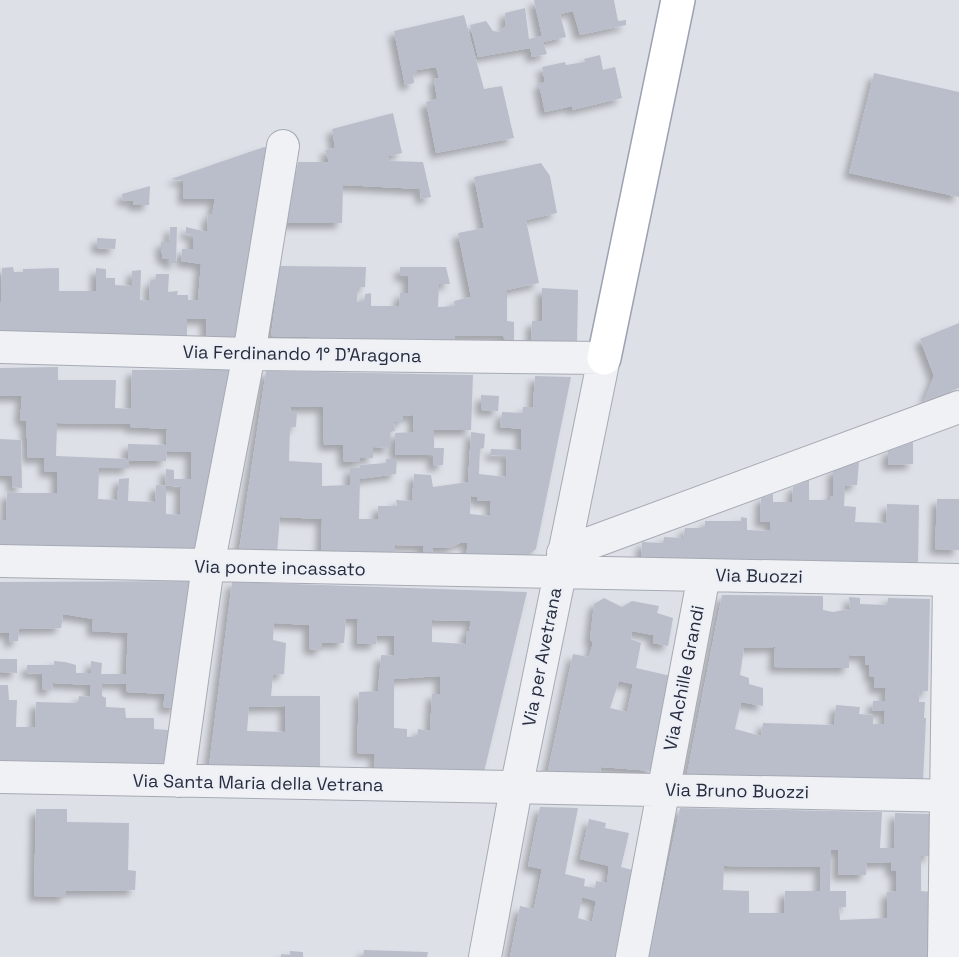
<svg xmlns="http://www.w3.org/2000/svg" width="959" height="957" font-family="'Space Grotesk',sans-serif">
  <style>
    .building { fill: #babeca; fill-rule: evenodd; filter: url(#shadow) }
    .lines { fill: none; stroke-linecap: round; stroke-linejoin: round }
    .minor-casing { stroke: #a6aab4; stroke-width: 34 }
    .major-casing { stroke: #9ca2b3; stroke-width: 36 }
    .minor { stroke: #f0f1f5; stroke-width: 32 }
    .major { stroke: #fff; stroke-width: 33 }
    .labels { text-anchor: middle; stroke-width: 4.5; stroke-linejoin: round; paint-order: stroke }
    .street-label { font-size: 18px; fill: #262c3e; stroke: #eceff5 }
  </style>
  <defs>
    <filter id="shadow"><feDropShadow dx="-5.5" dy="5.5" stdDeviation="3" flood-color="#0004"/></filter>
  </defs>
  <rect width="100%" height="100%" fill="#dde0e7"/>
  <path class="building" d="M534,0H614L618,21L626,20V25L580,35L573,11L560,14L566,37L543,42L547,54L532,57L530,48L478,57L470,25L486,21L493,31L499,32L506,26L505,13L525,8L529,39L542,36Z
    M464,15L484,89L502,86L514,138L436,153L426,102L437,99L434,79L439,78L436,67L417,70V74H413L414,83L405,85L394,31Z
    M600,55L603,70L615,67L622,98L572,110V106L545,112L539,84L545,82L542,67L565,62L566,65L585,62L584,59Z
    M874,73L959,92V197L849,173Z
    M393,113L402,153L389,156V161L423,162L431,197L421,199L420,189L343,185L342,223H287L298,162H329L325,150L335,148L332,129Z
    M264,147L267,148L237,338L206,336V319H187V336L0,333L2,268L13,267L14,272H23V269L59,268V291H96V268L106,269V278H115V285L132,286V271L141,270L140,300L149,301L150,281H155L156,274H169L168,292L178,291L177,295H188V300H198L201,264L181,261L182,249H193V235L186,234V227L207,232L208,214L212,215L215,199H183L184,181L171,179Z
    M541,163L550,176L557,213L526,220L539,283L507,290V321L514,322V341L507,342L503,336H455V341L271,336L280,266L366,267L365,287L357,288V302H364L365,294L371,293V306H399L400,293H408V276H400V267H446L450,284H439L438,307L455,306L454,301L471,297L458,233L484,228L474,177Z
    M150,186L149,205H133L134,200L123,201L122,194Z
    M170,227H177L176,263H169V259H163L161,249V242H169Z
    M97,238L116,239L115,249L97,248Z
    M542,288L578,290L577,343L531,342L532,321H542Z
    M959,323V388L924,401L934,376L920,339Z
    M58,367V380H116L115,408L131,409L132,370H233L207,551L0,548V520L6,521L7,493H57V472L44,471L45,458H28L26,421L20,420L22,396H0V368ZM57,423L130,424V427L167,429L166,445L128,444V459L56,456ZM167,451L191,452V479H174V470L166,469L165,485L181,487L180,515L166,514V486L156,485L155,502L128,501L129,478L119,479L117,500L98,499L99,468H129V461H166Z
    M266,371L473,375L471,430H434V448H444L443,465L433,466V455H395V433L414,432L413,415L403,416V422H394L395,431L390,432V448L373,447V458H360V462H344L343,445H324L323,407H291L290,411H297L296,427H290L289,461L322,463V486L350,485V468H360V465L386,463V459H397L396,474L360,479L359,519H378V506H397L396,500L412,501L414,474L431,475L433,487L468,482L471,432L485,434L484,448L480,449L479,474L506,477L507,456L490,455L491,449L521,450V429L500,427L502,412L523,413V407H533L535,376L571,377L536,549L526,557L466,556L468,543L462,542L449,548H433L432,555H423V546L395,545V554L321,553L322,519L280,517L277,552L239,551ZM471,496L478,497L477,501H491L490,516L470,514Z
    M481,395L499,396L498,411L481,410Z
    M0,439L21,440L22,488L12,487V476H0Z
    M913,442V464L888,465V451Z
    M859,462L857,485L845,486L844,506L856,507L855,522L886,523L887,504L919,505L918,564L641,558L642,542L663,543L664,537L683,538L685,528H705V521H741V517L747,518V530L771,531L770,522H760L761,498L773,494V502H792L793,487L809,480V500H830V496H833V470Z
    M937,499H959V550L935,549Z
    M206,581L177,708L163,707L165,694L127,692L126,684L102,683V696L106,698V707L125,708L126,718H154V729L181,731L176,765L0,764V685H8L9,700H17L16,727H35L36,702L78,703L79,696L90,697L91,685L53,683L52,690L42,689V674L27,673V665H54V661L65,662L76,665V673H91V661L102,663L101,674H126L128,633L92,631L93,619L63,614L61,628L19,629L18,641L9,642L10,633H0V582Z
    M232,582L527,592L484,772L374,769L375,754L357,753L359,692L378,691L381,655L394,656V636H377L376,644H357L358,619H346L344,643H322V650L309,649V625L274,623L273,640L286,643L284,674L273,675L271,696H320V770L209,766ZM432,620L471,621L469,631H466V644L432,642ZM440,676V694H432L430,731L418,729L417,737H407V729L394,728V679ZM285,706V732L247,731L249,707Z
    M722,595L823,596V610L833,612L850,609L849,597L860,598V604L887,605L888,598L930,599L928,691H920L919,702H925L924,718H926L923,781L687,774ZM775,647L774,667L849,668V655L865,656V664L869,665L870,677H874V688H886L885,701H873L872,711H885L884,724H873V715L859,714L860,707L836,705L834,725L763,723L761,736L735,729L741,702L763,706V688L749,684V678L740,675L744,648Z
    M604,598L622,607L632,601L659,606L657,613L673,618L668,646L653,643V635L632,631L631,639L641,643L636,668L671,676L652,771L601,767L599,776L547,775L573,654L589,657L593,643L590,639L594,604ZM619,681L633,684L627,712L610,708Z
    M0,659H17V673L0,672Z
    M540,807L578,808L565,874L585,879L584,886L595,888L596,881L607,883L609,866L580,859L589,819L606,823L605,828L629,833L621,867L632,870L615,957H510L520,906L534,909L542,869L528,866ZM582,897L596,901L592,922L578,918Z
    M680,808L882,812L880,848H894L895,813L930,814V856H921V891L931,892L930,957H649ZM831,850H838V875H866L867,863L891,862V871H896V891L887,892V918L840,920L839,907H846V891H830ZM724,866L820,867V891H785L784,913H749V891L723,890Z
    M36,809H67V822L129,823L128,870L136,871L135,890L66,891V897L34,896Z
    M364,950L428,952L427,957H363Z
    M290,951L303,952V957H281V954L290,955Z"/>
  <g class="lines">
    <defs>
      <path id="minor" d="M0,347L249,354L604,358L516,789L485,957
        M563,553L959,407
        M0,561L959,580
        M0,777L959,796
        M178,781L208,566L249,354L283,146
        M632,957L704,575
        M944,957L949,580"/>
      <path id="major" d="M604,358L678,0"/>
    </defs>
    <use href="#minor" class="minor-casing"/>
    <use href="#major" class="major-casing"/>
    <use href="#minor" class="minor"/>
    <use href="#major" class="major"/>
  </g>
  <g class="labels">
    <g class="street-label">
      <text transform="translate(302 354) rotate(1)" y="6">Via Ferdinando 1° D'Aragona</text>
      <text transform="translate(280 568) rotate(1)" y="6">Via ponte incassato</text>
      <text transform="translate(759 576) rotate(1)" y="6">Via Buozzi</text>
      <text transform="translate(542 657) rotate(-79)" y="6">Via per Avetrana</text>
      <text transform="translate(684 678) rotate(-79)" y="6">Via Achille Grandi</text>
      <text transform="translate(258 783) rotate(1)" y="6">Via Santa Maria della Vetrana</text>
      <text transform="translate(737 791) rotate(1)" y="6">Via Bruno Buozzi</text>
    </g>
  </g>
</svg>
